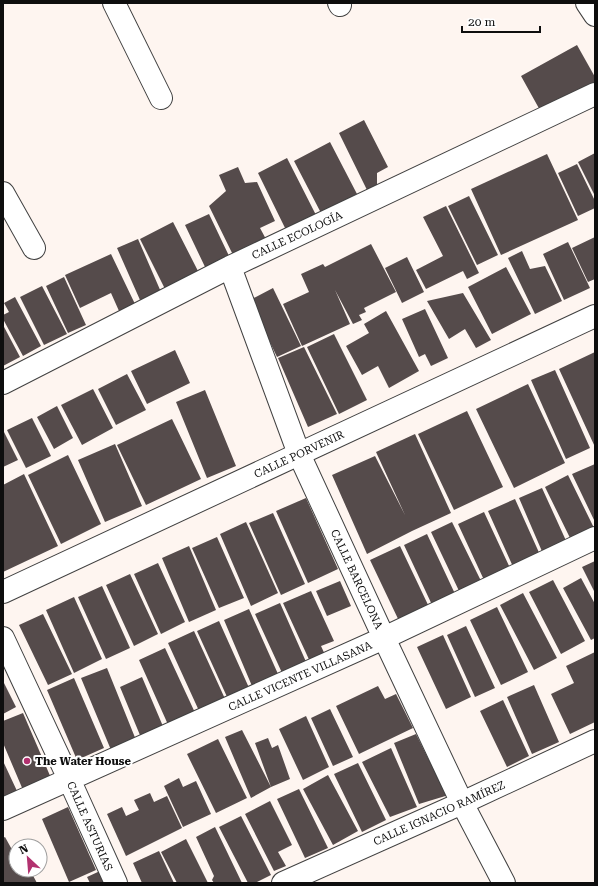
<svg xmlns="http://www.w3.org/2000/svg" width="598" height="886" font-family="'Roboto Serif',serif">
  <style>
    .building { fill: #554b4b }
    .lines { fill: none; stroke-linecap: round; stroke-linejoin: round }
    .minor-casing { stroke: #414141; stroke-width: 24 }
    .tertiary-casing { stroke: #414141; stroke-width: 24 }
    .minor { stroke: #fff; stroke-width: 22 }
    .tertiary { stroke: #fff; stroke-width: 22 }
    .poi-dot { fill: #b2316f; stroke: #fff; stroke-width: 1.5 }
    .labels { text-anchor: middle; stroke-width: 4; stroke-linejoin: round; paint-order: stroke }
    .street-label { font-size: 11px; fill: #0e0e0e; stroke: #fff }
    .poi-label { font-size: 11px; font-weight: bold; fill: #0e0e0e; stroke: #fff; text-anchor: start }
  </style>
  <rect width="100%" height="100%" fill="#fef5f0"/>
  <path class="building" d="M577,45L595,77V82L541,112L521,76Z
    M364,120L388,167L377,173V185L367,190L339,133Z
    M330,142L357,194L321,213L294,161Z
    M595,153V196L578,162Z
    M547,154L578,220L501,255L471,189Z
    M287,158L317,217L287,232L258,173Z
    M577,164L595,201V208L578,216L558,173Z
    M238,167L245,183L257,182L275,221L260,228L267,241L234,257L209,206L226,191L219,175Z
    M469,196L498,255L477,265L448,206Z
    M446,206L479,273L467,279L463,271L426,289L416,270L443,256L423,217Z
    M209,214L230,258L206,269L185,225Z
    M173,222L198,271L165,289L140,239Z
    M595,237V279L588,282L572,248Z
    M138,239L161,292L140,300L117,248Z
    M568,242L590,288L564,300L543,254Z
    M371,244L396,292L364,308L366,312L359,315L362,320L353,324L335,290L350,324L302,346L283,304L309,292L301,274L323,264L325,267Z
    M522,251L530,269L545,266L562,301L535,314L508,258Z
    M111,254L135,304L119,311L111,293L80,308L65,275Z
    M407,257L424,292L402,303L385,268Z
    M506,267L531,314L492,334L468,287Z
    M64,277L86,325L68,333L46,286Z
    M42,286L67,334L44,345L20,297Z
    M273,288L301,346L277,357L250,300Z
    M463,293L491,340L476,348L465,329L449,339L427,301Z
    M15,297L41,346L23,356L3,319V315L9,312L4,303Z
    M425,309L448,358L431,366L425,354L419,357L402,319Z
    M386,311L419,371L389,388L378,366L362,375L346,346L369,333L364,324Z
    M3,325L20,357L3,366Z
    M334,334L367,400L339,414L307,347Z
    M304,347L337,414L308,427L278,358Z
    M175,350L190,383L147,404L131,371Z
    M595,352V447L559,369Z
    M555,370L590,448L566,459L531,380Z
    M127,374L146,410L116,425L98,389Z
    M528,384L565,463L514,488L476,409Z
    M93,389L113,428L82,445L61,405Z
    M205,390L236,466L207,478L176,402Z
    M57,406L73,438L54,449L37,417Z
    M467,411L503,487L454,510L418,434Z
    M32,418L51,456L26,468L7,430Z
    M172,419L201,479L146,505L117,445Z
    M3,430L18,460L3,467Z
    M415,434L451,513L412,531L367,554L332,475L375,456L405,515L376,452Z
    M115,444L142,506L105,522L78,460Z
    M68,455L101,524L61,544L28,475Z
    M595,464V522L572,474Z
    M24,474L58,546L3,572V485Z
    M568,475L595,530L572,542L545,487Z
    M542,488L568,545L544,556L519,498Z
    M306,498L338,569L308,583L276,511Z
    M515,499L541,557L514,569L488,511Z
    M484,512L510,568L484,580L458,524Z
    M273,513L305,584L281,595L249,523Z
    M246,522L278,593L251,606L220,534Z
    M452,522L482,583L460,593L431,532Z
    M427,534L456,596L433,607L404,545Z
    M217,537L244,598L219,608L192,548Z
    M189,546L216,610L189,622L162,558Z
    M400,546L430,609L400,623L370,560Z
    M595,561V593L582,567Z
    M158,563L185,622L161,634L134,574Z
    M130,574L158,634L134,646L106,585Z
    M581,578L595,604V638L591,640L563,588Z
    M553,580L585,641L561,654L529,592Z
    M340,581L351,606L327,616L316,591Z
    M102,586L130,648L106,659L78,597Z
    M311,591L334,641L321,646L327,659L312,666L283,603Z
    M523,593L557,658L534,670L500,605Z
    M74,597L102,659L74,673L46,610Z
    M280,603L307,664L283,675L255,614Z
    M497,607L528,672L501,685L470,620Z
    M249,609L278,674L252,686L224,620Z
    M43,614L72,674L48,685L19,625Z
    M219,621L250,690L228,699L197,631Z
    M466,626L495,688L475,697L447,635Z
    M194,631L226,701L200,713L168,643Z
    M443,635L471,697L446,709L417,647Z
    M165,648L197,717L170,729L139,660Z
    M595,652V722L570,734L551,694L574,683L566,666Z
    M107,668L136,740L111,750L81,678Z
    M142,677L165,731L142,740L120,687Z
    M74,678L104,748L77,760L47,690Z
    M3,681L16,707L3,714Z
    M534,685L559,742L532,754L507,697Z
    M378,686L385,699L396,694L413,728L359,754L336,706Z
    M503,700L529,756L507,767L480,711Z
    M330,709L353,757L333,766L311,718Z
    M23,713L51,778L23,790L3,743V721Z
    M306,716L329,767L303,780L279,729Z
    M242,730L271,787L251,798L225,737Z
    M416,734L436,774L441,772L452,794L419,804L394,743Z
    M268,738L272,748L278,745L290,779L271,787L255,743Z
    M218,739L247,798L216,813L187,754Z
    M391,748L417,807L390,817L362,762Z
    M3,761L17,791L3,798Z
    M358,763L386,820L362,832L334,774Z
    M328,775L358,831L333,845L303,789Z
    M179,778L183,787L196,781L211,814L183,827L164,786Z
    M299,789L328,848L305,858L277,799Z
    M150,793L154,802L167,796L182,828L126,856L107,814L122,807L126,816L139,810L134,800Z
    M270,801L292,845L278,852L286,866L274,871L245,814Z
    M68,807L96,870L69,882L42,819Z
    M241,816L271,875L255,883H248L219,827Z
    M215,827L242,883H214L212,880L214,876L196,837Z
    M5,837L15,855L16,854V870H30L37,883H3V838Z
    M186,839L208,883H177L161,852Z
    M159,851L174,883H142L133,863Z
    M100,871L105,883H90L87,877Z"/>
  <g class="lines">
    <defs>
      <path id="minor" d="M114,3L161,98
        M339,3L340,5
        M587,3L595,15
        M3,193L34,248
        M230,267L299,454L384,638L462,803L504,883
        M3,383L230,267L595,94
        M3,638L69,779L116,883
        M3,809L384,638L595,538"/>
      <path id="tertiary" d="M3,592L595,316
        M283,883L462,803L595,741"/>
    </defs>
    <use href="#minor" class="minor-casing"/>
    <use href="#tertiary" class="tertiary-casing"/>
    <use href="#minor" class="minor"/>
    <use href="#tertiary" class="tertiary"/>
  </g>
  <circle class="poi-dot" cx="27" cy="761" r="4"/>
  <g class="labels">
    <g class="street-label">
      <text transform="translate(297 235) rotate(-25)" y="4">CALLE ECOLOGÍA</text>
      <text transform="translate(299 454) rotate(-25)" y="4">CALLE PORVENIR</text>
      <text transform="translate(357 579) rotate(65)" y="4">CALLE BARCELONA</text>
      <text transform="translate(300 676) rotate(-24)" y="4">CALLE VICENTE VILLASANA</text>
      <text transform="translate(439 813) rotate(-24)" y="4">CALLE IGNACIO RAMÍREZ</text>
      <text transform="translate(90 826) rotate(66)" y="4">CALLE ASTURIAS</text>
    </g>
    <g class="poi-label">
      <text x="35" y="765">The Water House</text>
    </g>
  </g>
  <rect width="598" height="886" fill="none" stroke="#0e0e0e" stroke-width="8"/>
  <g transform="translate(28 858) rotate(334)"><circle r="19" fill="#ffffff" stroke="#9f9f9f"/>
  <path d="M0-3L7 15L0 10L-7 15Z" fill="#b2316f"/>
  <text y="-6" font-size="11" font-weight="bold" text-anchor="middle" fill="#0e0e0e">N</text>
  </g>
  <path d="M462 26v6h78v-6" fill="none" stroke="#0e0e0e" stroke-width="2"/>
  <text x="468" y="26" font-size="12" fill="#0e0e0e" stroke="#ffffff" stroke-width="3" paint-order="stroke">20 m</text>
</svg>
